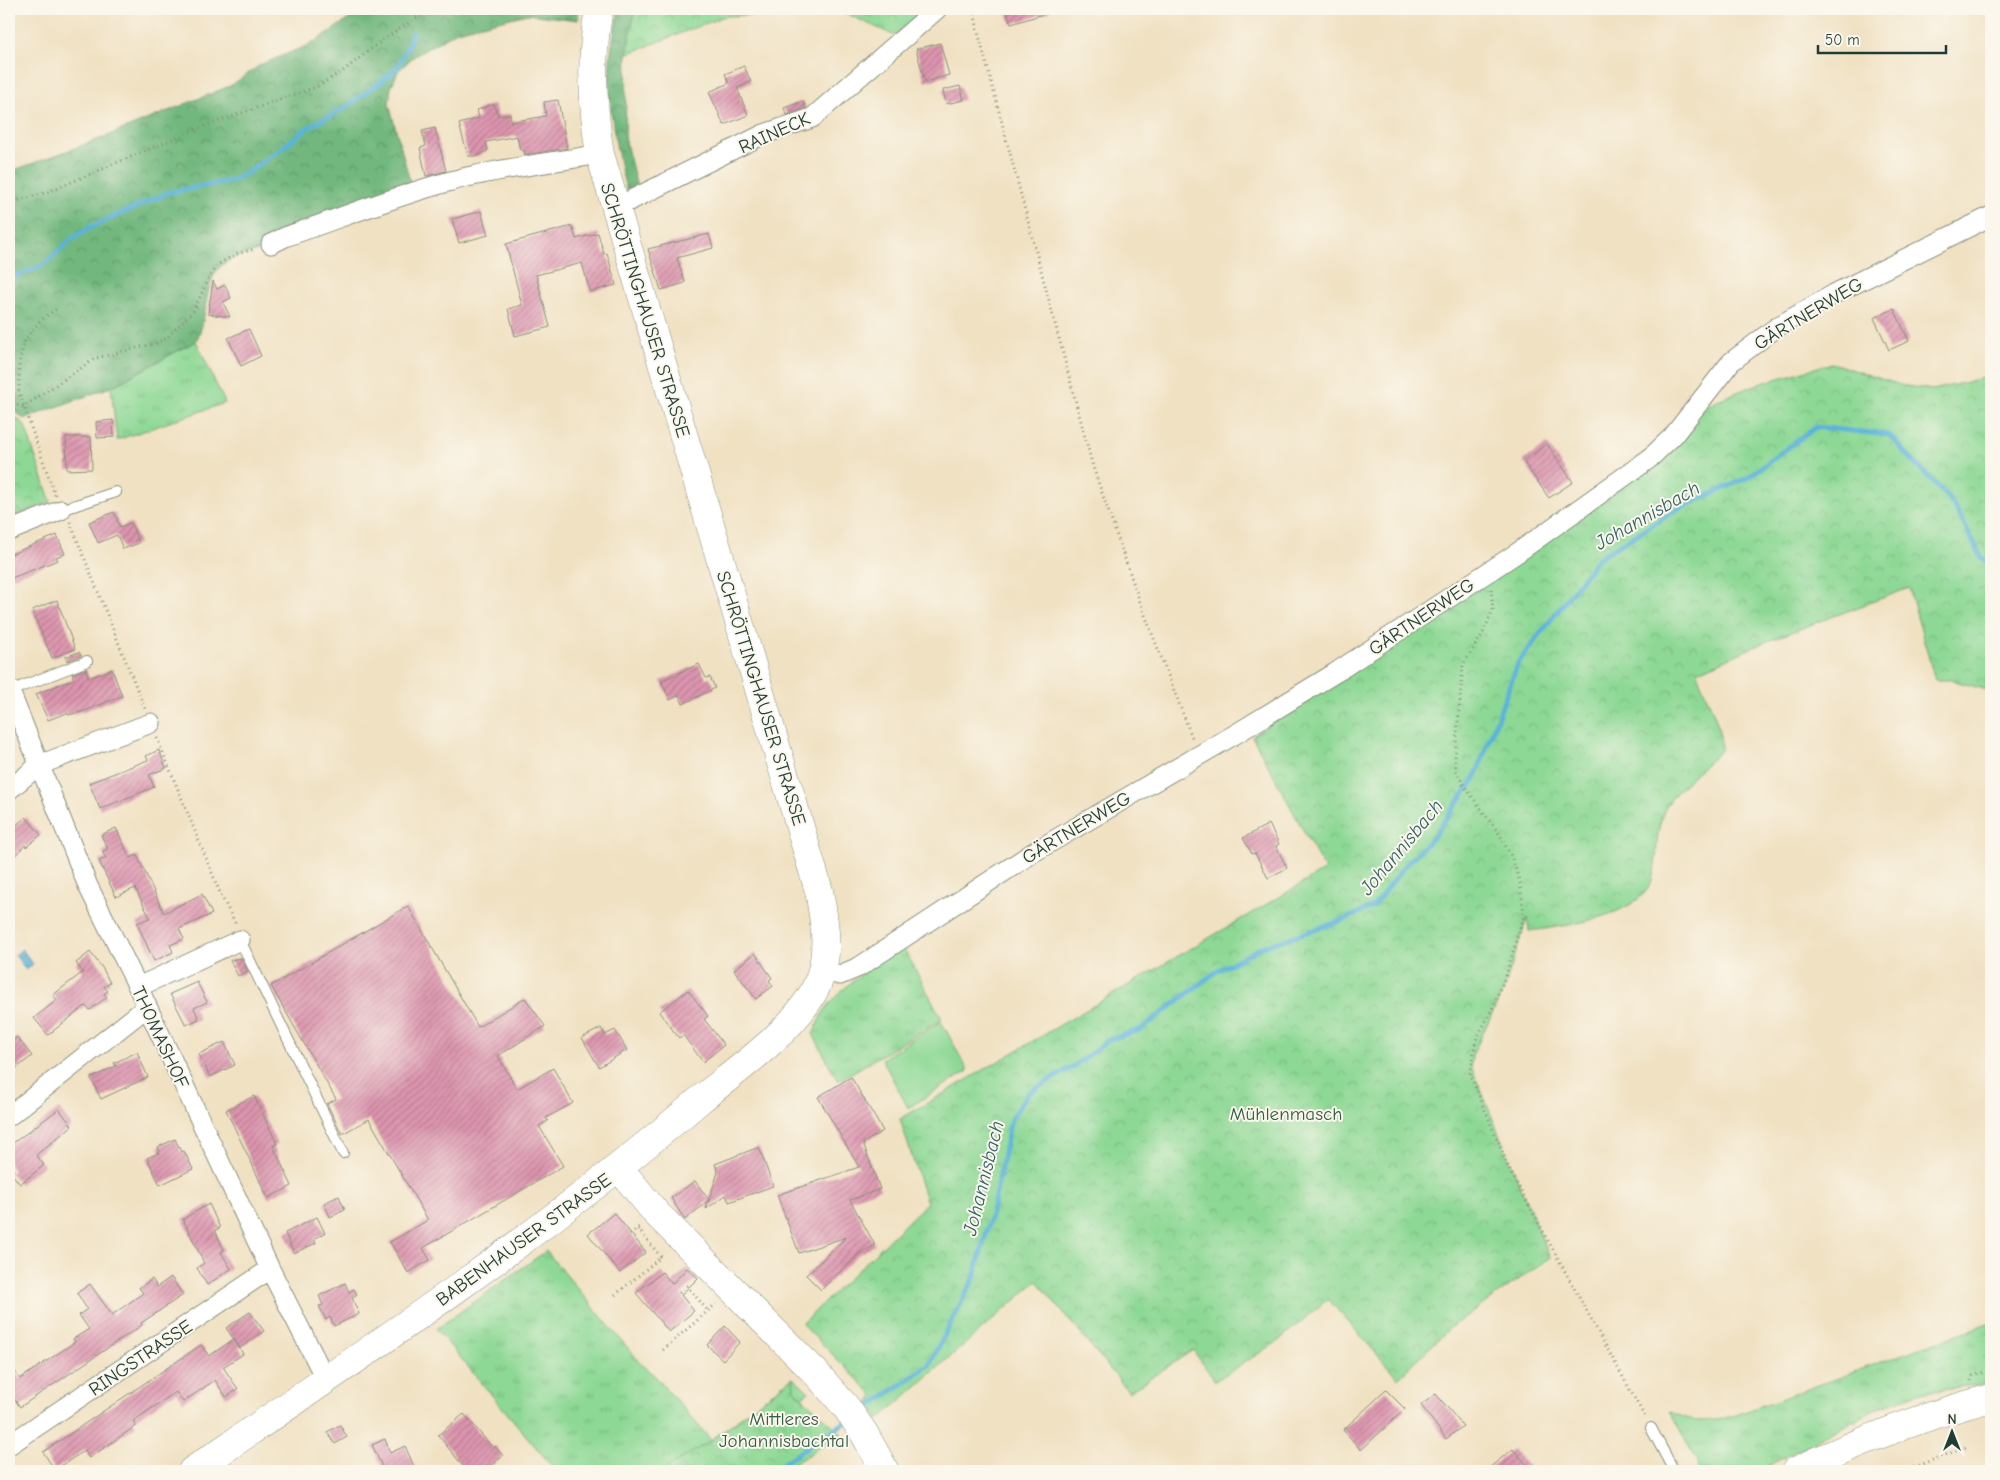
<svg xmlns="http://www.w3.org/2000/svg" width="2000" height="1480" font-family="'Comic Neue',sans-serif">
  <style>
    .grass { fill: url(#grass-tufts); stroke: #568a64 }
    .forest { fill: url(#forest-crowns); stroke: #487a59 }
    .park { fill: url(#park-crowns); stroke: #568a64 }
    .pitch { fill: #8dd894; stroke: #568a64 }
    .water { fill: url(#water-waves); stroke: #3e7886 }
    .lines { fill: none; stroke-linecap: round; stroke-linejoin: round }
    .stream { stroke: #5cb3d9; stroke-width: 5 }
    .building { fill: url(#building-hatch) }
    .service-casing { stroke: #888f7b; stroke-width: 12 }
    .minor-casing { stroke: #888f7b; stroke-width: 21 }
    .secondary-casing { stroke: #888f7b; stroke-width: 29 }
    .path { stroke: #888f7b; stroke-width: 3; stroke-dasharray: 1 4; stroke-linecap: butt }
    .service { stroke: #fff; stroke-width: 10 }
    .minor { stroke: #fff; stroke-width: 19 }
    .secondary { stroke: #fff; stroke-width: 28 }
    .labels { text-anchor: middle; stroke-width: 4; stroke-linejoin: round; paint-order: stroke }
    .street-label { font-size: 19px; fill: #1f3d34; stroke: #fbf7ec }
    .park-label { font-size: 19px; fill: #355c47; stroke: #fbf7ec }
    .water-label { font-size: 20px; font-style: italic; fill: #316066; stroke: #fbf7ec }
  </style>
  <defs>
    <pattern id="grass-tufts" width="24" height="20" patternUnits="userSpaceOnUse" patternTransform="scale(1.25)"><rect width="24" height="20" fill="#8dd894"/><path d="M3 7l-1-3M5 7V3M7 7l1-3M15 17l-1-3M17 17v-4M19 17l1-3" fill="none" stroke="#79ba80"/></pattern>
    <pattern id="forest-crowns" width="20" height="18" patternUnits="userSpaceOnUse" patternTransform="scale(1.25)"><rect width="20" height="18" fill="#72b87e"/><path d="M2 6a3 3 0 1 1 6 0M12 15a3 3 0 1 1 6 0" fill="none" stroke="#5d9768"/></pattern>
    <pattern id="park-crowns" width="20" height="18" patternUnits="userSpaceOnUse" patternTransform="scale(1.25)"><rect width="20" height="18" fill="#8dd894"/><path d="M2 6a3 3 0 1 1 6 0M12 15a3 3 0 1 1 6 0" fill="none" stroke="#79ba80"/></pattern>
    <pattern id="water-waves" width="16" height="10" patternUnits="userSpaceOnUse" patternTransform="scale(1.25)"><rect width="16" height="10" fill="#5cb3d9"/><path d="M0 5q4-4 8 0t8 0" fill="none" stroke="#4b93b1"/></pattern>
    <pattern id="building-hatch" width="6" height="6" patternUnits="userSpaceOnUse" patternTransform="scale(1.25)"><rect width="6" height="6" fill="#dd95af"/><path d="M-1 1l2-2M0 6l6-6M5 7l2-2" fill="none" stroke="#b37b8f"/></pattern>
  </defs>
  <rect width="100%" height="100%" fill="#fbf7ec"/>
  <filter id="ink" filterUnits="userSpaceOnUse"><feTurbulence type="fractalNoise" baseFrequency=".02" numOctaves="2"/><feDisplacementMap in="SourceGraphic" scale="10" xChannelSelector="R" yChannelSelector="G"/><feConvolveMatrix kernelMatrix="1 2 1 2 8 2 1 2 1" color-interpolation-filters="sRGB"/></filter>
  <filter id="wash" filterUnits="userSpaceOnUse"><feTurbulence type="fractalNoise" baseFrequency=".0096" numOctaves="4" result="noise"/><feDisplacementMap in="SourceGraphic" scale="20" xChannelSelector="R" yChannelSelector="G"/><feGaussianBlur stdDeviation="1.12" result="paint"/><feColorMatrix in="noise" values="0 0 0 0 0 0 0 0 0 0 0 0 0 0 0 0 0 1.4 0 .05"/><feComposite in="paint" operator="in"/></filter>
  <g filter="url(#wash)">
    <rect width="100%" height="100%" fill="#f0e1c2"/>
    <path class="grass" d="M196,341L225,403L117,440L111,387Z
      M903,947L942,1019L838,1081L813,1034C817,1026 820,1017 825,1010C844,983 876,964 903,947Z
      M546,1251L643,1366L655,1376L711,1440L793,1377L809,1392L703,1471H556L436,1329Z
      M1991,1322V1383L1925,1391L1882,1406L1758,1471H1698L1697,1461L1670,1412L1695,1421L1718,1420L1736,1415Z"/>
    <path class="forest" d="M364,9H579L578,20L527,14L457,31L413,57L398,71L391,88L389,104L412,189C364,209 315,229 267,248C252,254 233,255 221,266C202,285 209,318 196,341L111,387L24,419L9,407V172L102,138L232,85L260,65L311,44Z
      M619,9H635L627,54L625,139L637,187L626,189C616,148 607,105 610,62C611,45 616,26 619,9Z"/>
    <path class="park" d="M635,9H928L895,36L843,12L725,16L627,54Z
      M1366,9H1409L1367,13Z
      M1538,9H1585L1550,13Z
      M1832,363L1900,385L1933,390L1991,376V691L1951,680H1935L1909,588L1765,642L1697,672C1705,698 1722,722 1721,751C1705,765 1673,791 1665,809C1654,831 1659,857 1652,880C1641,917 1561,927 1529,931L1527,918L1504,989L1472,1056L1471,1066L1550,1258L1452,1326L1398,1378L1328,1299L1277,1342L1215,1381L1193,1350L1129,1392L1037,1281L878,1420L870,1404L873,1395L802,1324L927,1203L900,1119L1325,870L1252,736L1424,623L1705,405L1755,385Z
      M9,413L24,424L51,502L9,518Z
      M793,1377L794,1390L842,1434L782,1471H662L712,1440Z"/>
    <path class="pitch" d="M941,1021L968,1071L908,1108L882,1059Z"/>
    <path class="water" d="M22,949L33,964L26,970L15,955Z"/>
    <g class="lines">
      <path class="stream" d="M9,279L42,266L73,238L93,226L170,192L230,181L245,174L276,153L307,128L343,109L382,81L397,68L409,43L412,33
        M859,1414L929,1365L974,1278L992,1212L1011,1119L1028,1093L1074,1066L1110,1039L1140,1030L1217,971L1262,947L1341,921L1374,906L1403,868L1434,836L1475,778L1518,663L1598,558L1676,510L1747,478L1816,427L1889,435L1952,502L1982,558L1991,565
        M771,1471L846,1422"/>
    </g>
    <g id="blocks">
      <path class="building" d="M1006,9H1050V12L1011,24Z
        M940,43L949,75L925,82L916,49Z
        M744,66L751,82L737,88L748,115L724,125L709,92L729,83L725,74Z
        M960,86L964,100L946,104L943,90Z
        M558,100L567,148L525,155L524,150H520L517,136L486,142L488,150L478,156H468L459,124L479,118L477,110L494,104L498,116L510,114L511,122L546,116L544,102Z
        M803,101L806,108L787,115L784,108Z
        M435,128L446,171L426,176L420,148L426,146L422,131Z
        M481,211L488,235L459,243L452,219Z
        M572,226L576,239L598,233L604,254L607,253L616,285L590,292L582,263L536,275L550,327L515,336L508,309L522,305L506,244Z
        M709,234L713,248L677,258L685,283L661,290L648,249Z
        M213,281L217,289L225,285L231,298L223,302L230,317L208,314Z
        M1894,309L1909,341L1889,350L1874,318Z
        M249,329L261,356L241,366L228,338Z
        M113,420L114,437L97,438L96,422Z
        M66,437H91L92,469L67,470Z
        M1547,444L1573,482L1549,498L1523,461Z
        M114,512L120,527L131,523L139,543L123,549L117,535L98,543L89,522Z
        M57,535L65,554L56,557L58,560L9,579V555Z
        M57,600L75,649L52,658L32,610Z
        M79,652L81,656L67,661L65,657Z
        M699,664L706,678L710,677L715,688L683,704L679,695L670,700L661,681Z
        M86,669L89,678L112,669L122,696L84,711L68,715L67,713L48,720L36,694L74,679L72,674Z
        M159,750L166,768L149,775L154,787L100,809L89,783L148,760L146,756Z
        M26,817L41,835L26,847L25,845L9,862V831Z
        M1269,824L1279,844L1276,846L1287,868L1268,878L1255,853L1252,854L1243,838Z
        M116,828L130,858L137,855L164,913L202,894L212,914L179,929L184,939L170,945L173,952L154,961L137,923L150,918L135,888L116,897L99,861L106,858L102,852L108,849L101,835Z
        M408,906L478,1027L525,998L545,1026L498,1056L517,1089L553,1068L573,1103L546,1118L548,1121L539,1126L563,1166L423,1248L430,1260L408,1273L390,1242L428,1220L369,1119L342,1134L327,1104L336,1099L271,986Z
        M90,952L103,969L110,983L104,987L108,991L104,994L107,997L90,1010L85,1006L48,1035L34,1018L57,1000L53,995L83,972L76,963Z
        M755,953L772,978L769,980L773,986L756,999L734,970Z
        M241,958L247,971L238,976L230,960Z
        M197,982L207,1002L194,1008L199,1019L186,1025L170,994Z
        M688,990L708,1016L704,1019L724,1045L703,1062L683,1035L679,1038L659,1012Z
        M601,1028L605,1035L615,1030L627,1050L599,1067L582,1038Z
        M17,1037L32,1056L9,1074V1043Z
        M224,1042L235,1065L210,1077L199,1054Z
        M137,1052L148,1077L101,1099L91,1078L116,1066L114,1063Z
        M851,1077L883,1131L863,1143L880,1189L850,1200L875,1245L859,1254L821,1290L806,1275L846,1237L799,1253L777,1195L859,1167L818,1097Z
        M254,1096L277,1144L273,1146L292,1186L268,1198L226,1110Z
        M59,1109L72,1126L36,1155L44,1165L20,1184L11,1173L14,1171L9,1164V1146Z
        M175,1139L181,1152L184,1151L193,1169L160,1185L147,1158L160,1152L158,1147Z
        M759,1147L773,1186L729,1202L726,1195L706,1209L718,1172L715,1164Z
        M695,1181L709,1200L685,1220L671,1198Z
        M339,1196L345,1210L330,1217L324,1203Z
        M209,1204L220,1228L215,1230L224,1250L221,1252L231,1269L207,1285L197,1268L204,1263L183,1219Z
        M614,1213L646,1252L620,1273L588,1234Z
        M317,1217L325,1233L314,1239L316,1243L294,1253L285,1233Z
        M687,1268L698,1278L681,1295L694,1311L669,1332L636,1293L662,1272L672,1284Z
        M171,1277L183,1295L141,1323L142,1325L20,1407L9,1391V1363L20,1379L75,1342L73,1339L89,1329L79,1315L87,1309L77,1293L90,1284L112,1315L143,1293L139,1288L152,1279L157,1287Z
        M345,1283L349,1292L354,1289L357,1294L352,1298L359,1314L334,1326L330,1317L326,1320L319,1306L323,1305L319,1296Z
        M250,1312L264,1331L240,1348L226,1328Z
        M725,1326L740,1342L723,1360L707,1345Z
        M234,1339L243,1354L223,1367L238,1389L226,1397L215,1380L183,1402L176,1392L133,1421L136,1426L89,1458L85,1450L55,1470L43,1452L201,1345L209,1356Z
        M1386,1390L1405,1409L1361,1450L1343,1430Z
        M1436,1394L1463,1426L1446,1439L1421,1405Z
        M464,1414L493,1448L495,1446L503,1456L485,1471H467L438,1435Z
        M340,1425L347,1437L335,1444L327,1432Z
        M385,1439L390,1453L405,1446L416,1471H384L372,1445Z
        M1513,1449L1532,1471H1485Z"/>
    </g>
  </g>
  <g filter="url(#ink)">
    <use href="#blocks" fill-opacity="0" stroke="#888f7b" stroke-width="1"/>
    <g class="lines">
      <defs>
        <path id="service" d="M61,510L116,492
          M10,691L87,661
          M240,940L343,1153
          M1651,1428L1674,1471"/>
        <path id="minor" d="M615,208L764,134L812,118L937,9
          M271,244L285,237C340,218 395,196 451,181C500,168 550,163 600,154
          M9,531L61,510
          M9,689L88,886L138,987L270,1269L326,1380
          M9,790L39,765L151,723
          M822,971L840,975L859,967L1034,852L1239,732L1335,673L1517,553L1649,459L1673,436L1731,362L1777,327L1834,294L1991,216
          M138,987L240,940
          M9,1116L147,1007
          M9,1445L270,1269"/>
        <path id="secondary" d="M619,1168L656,1213L815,1372L846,1407L864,1433L885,1471
          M192,1471C366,1353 541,1236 701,1099C737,1070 796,1029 816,987C831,956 825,924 819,891L600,154C592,105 590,57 599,9
          M1796,1471C1859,1441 1923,1416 1991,1398"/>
      </defs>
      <use href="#service" class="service-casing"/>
      <use href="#minor" class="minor-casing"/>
      <use href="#secondary" class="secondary-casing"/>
      <path class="path" d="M540,9L577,15
        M974,9L978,32L1093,467L1140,602L1193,740
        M9,203L48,192L199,128L316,87L343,71L380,42L429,9
        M9,400L14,404L23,407L96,358L157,343L167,338L193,311L210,276L217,265L236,254L255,249
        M55,495L19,393V363L25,339L40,321L59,307
        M70,522L145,709
        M1491,589L1493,610L1483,633L1463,665L1455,756L1456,771L1463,784L1500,835L1512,858L1520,883L1524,914L1506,975L1493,1007L1476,1040L1470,1074L1511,1173L1646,1419
        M157,738L221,895L236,925
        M630,1234L639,1227
        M679,1293L687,1286L708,1311
        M615,1295L661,1257L637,1228
        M663,1350L716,1304
        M1971,1381L1973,1376L1991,1370
        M1904,1471L1966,1447"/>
      <use href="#service" class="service"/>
      <use href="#minor" class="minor"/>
      <use href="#secondary" class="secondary"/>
    </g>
  </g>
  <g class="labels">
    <g class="street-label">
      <text transform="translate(774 132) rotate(-24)" y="7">RAINECK</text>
      <text transform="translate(646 310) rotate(73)" y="7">SCHRÖTTINGHAUSER STRASSE</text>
      <text transform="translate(1808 313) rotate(-31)" y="7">GÄRTNERWEG</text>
      <text transform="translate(1421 616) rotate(-34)" y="7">GÄRTNERWEG</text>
      <text transform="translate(762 698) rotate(73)" y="7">SCHRÖTTINGHAUSER STRASSE</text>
      <text transform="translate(1076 827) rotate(-31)" y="7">GÄRTNERWEG</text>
      <text transform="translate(161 1037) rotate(65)" y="7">THOMASHOF</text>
      <text transform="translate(523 1239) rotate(-36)" y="7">BABENHAUSER STRASSE</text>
      <text transform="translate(140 1357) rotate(-34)" y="7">RINGSTRASSE</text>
    </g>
    <g class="park-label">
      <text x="1286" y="1120">Mühlenmasch</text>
      <text x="784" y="1425">Mittleres<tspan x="784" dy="22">Johannisbachtal</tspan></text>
    </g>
    <g class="water-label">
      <text transform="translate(1647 515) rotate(-30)" y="7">Johannisbach</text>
      <text transform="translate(1401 847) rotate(-50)" y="7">Johannisbach</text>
      <text transform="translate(983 1178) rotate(-76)" y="7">Johannisbach</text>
    </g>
  </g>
  <rect width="2000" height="1480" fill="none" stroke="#fbf7ec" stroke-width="30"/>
  <g transform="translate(1952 1432)" stroke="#fbf7ec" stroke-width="4" paint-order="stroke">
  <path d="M0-4L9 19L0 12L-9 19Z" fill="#1f3d34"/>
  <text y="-8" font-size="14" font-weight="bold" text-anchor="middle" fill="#1f3d34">N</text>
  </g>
  <path d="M1818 45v8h128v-8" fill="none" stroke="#1f3d34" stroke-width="2.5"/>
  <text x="1825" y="45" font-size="15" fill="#1f3d34" stroke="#fbf7ec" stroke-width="4" paint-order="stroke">50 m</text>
</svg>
